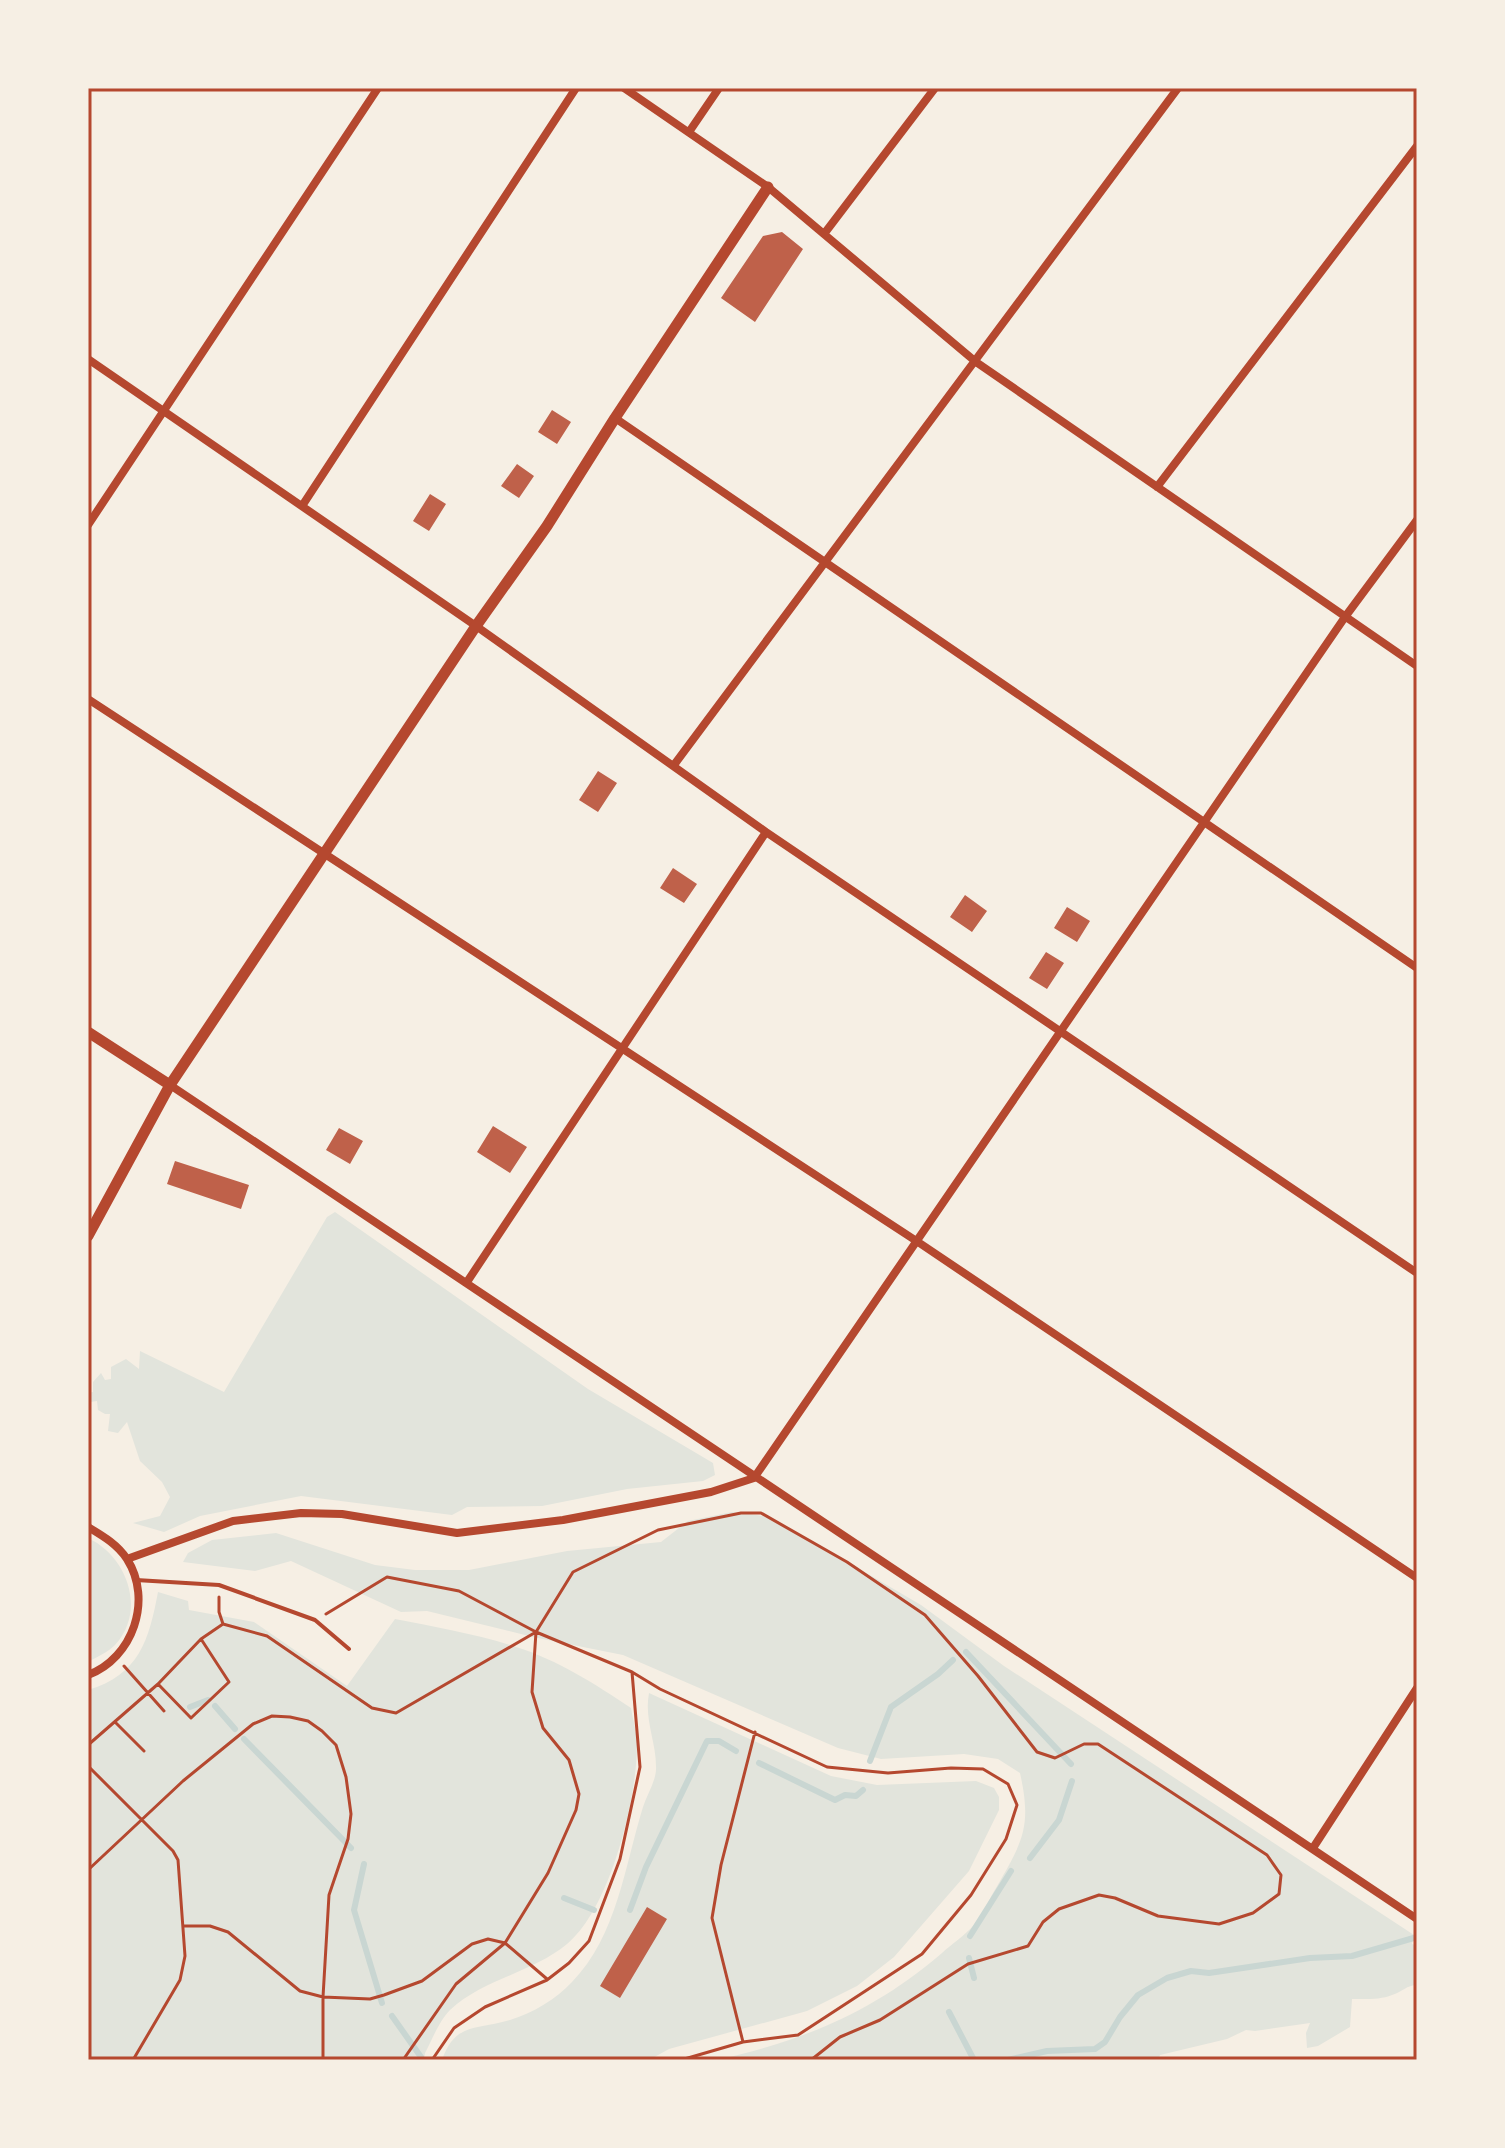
<svg xmlns="http://www.w3.org/2000/svg" width="1505" height="2148" font-family="Bitter,serif">
  <style>
    .green { fill: #e2e4dc }
    .lines { fill: none; stroke-linecap: round; stroke-linejoin: round }
    .stream { stroke: #c9d6d2; stroke-width: 6 }
    .building { fill: #bf614a }
    .path { stroke: #b5482f; stroke-width: 3 }
    .service { stroke: #b5482f; stroke-width: 4 }
    .minor { stroke: #b5482f; stroke-width: 8 }
    .tertiary { stroke: #b5482f; stroke-width: 11 }
    .neatline { fill: none; stroke: #b5482f; stroke-width: 3 }
  </style>
  <rect width="100%" height="100%" fill="#f6efe4"/>
  <path class="green" d="M335,1212L588,1389L713,1463L715,1475L703,1481L627,1489L542,1506L467,1507L452,1515L301,1496L200,1516L164,1532L133,1523L160,1516L170,1497L162,1482L140,1461L127,1422L118,1433L108,1431L110,1414H105L98,1410L97,1401L90,1402L91,1413L88,1415V1393L93,1392V1382L101,1373L105,1380L111,1379V1367L126,1359L139,1369L140,1351L224,1392L327,1217Z
    M732,1512L764,1516L786,1526L921,1605L1004,1666L1414,1935L1412,1944L1417,1946V1985C1407,1985 1402,1992 1392,1995C1380,2000 1365,1999 1352,1999L1350,2027L1318,2046L1307,2048L1306,2033L1310,2023L1255,2031L1246,2030L1227,2039L1160,2055L1158,2060H717C803,2041 875,2011 942,1953C952,1944 965,1935 974,1925C983,1914 989,1899 996,1888C1023,1841 1032,1827 1020,1773L998,1759L964,1754L881,1759L838,1748L623,1655L533,1637L427,1611L401,1612L291,1561L255,1571L183,1562L188,1553L212,1540L276,1533L375,1565L415,1570H469L567,1551L661,1542L688,1521Z
    M88,1538C127,1556 147,1610 115,1645C108,1652 97,1657 88,1662Z
    M158,1592L188,1601L189,1610L254,1622L347,1686L395,1619C435,1627 477,1634 516,1647C558,1660 595,1684 631,1708C633,1720 637,1733 637,1745C637,1799 610,1909 567,1944C532,1973 483,1979 450,2010C439,2021 432,2040 425,2053L424,2060H88V1690C139,1675 149,1640 158,1592Z
    M649,1693L831,1776L877,1785L976,1781L994,1788L999,1797V1810L969,1871L894,1957L857,1986L807,2011L669,2049L649,2060H442C455,2022 477,2030 510,2020C533,2013 556,1999 572,1982C617,1936 625,1865 643,1807C647,1794 657,1780 656,1766C656,1741 644,1719 649,1693Z"/>
  <g class="lines">
    <path class="stream" d="M966,1652L1071,1764
      M215,1706L235,1729
      M190,1707L208,1700
      M244,1739L351,1848
      M870,1761L891,1707L938,1674L953,1660
      M759,1763L835,1800L845,1795L856,1796L863,1790
      M1030,1858L1059,1820L1072,1781
      M364,1864L354,1910L382,2003
      M564,1898L594,1910
      M630,1910L646,1867L707,1741H719L736,1751
      M970,1936L1011,1871
      M969,1958L974,1978
      M949,2012L974,2060
      M392,2016L421,2057
      M1008,2060L1047,2051L1095,2049L1105,2042L1120,2017L1138,1995L1167,1978L1191,1971L1209,1973L1310,1958L1352,1956L1417,1937"/>
  </g>
  <path class="building" d="M782,232L803,249L755,322L721,298L763,236Z
    M552,410L571,422L557,444L538,432Z
    M517,464L534,476L519,498L501,486Z
    M430,494L446,504L429,531L413,521Z
    M598,771L617,783L598,812L579,800Z
    M673,868L697,884L684,903L660,888Z
    M965,895L987,911L972,932L950,917Z
    M1067,907L1090,921L1077,942L1054,928Z
    M1046,952L1064,963L1047,989L1029,978Z
    M493,1126L527,1147L510,1173L477,1152Z
    M339,1128L363,1141L350,1164L326,1150Z
    M175,1161L249,1185L241,1209L167,1184Z
    M647,1907L667,1919L620,1998L600,1986Z"/>
  <g class="lines">
    <path class="path" d="M219,1597V1612L223,1624
      M326,1614L387,1577L459,1591L536,1632L632,1672L660,1689L827,1767L888,1773L951,1768L983,1769L1008,1784L1017,1805L1006,1839L971,1895L922,1954L798,2035L743,2042L681,2060
      M124,1666L164,1711
      M158,1684L191,1718L229,1682L201,1639
      M115,1722L144,1751
      M88,1745L158,1684L201,1639L223,1624L267,1636L372,1708L396,1713L536,1632
      M88,1766L173,1851L178,1860L185,1956L180,1980L133,2060
      M88,1870L183,1781L253,1724L272,1716L290,1717L308,1721L322,1731L336,1745L346,1777L351,1814L348,1839L329,1895L323,1997V2060
      M183,1926H210L228,1932L300,1991L323,1997L370,1999L384,1995L422,1981L472,1944L488,1939L505,1943L547,1979
      M743,2042L712,1918L721,1865L755,1732
      M403,2060L456,1984L505,1943L548,1873L576,1810L579,1794L569,1760L543,1728L532,1692L536,1632L573,1572L658,1530L741,1513H761L847,1562L925,1615L978,1676L1037,1752L1055,1758L1084,1744H1098L1267,1855L1281,1875L1279,1894L1253,1913L1219,1924L1158,1916L1115,1898L1099,1895L1059,1909L1043,1922L1028,1946L968,1964L880,2020L840,2037L811,2060
      M432,2060L454,2028L485,2007L547,1980L569,1963L589,1941L620,1859L640,1767L632,1672"/>
    <path class="service" d="M136,1580L219,1585L315,1620L349,1649"/>
    <path class="minor" d="M624,88L768,187L976,362L1417,666
      M689,132L719,88
      M824,234L935,88
      M88,359L476,626L766,832L1417,1273
      M615,418L1417,968
      M1157,487L1417,146
      M302,506L576,88
      M88,525L378,88
      M88,699L918,1242L1417,1578
      M674,765L1178,88
      M170,1085L1417,1919
      M467,1282L766,832
      M88,1527C103,1536 117,1544 127,1559C153,1600 133,1658 88,1675
      M127,1559L233,1521L301,1513L342,1514L457,1533L563,1520L711,1492L754,1478L1345,617L1417,520
      M1313,1848L1417,1688"/>
    <path class="tertiary" d="M88,1032L170,1085
      M88,1236L170,1085L476,626L547,526L615,418L768,187"/>
  </g>
  <rect width="1505" height="2148" fill="none" stroke="#f6efe4" stroke-width="180"/>
  <rect x="90" y="90" width="1325" height="1968" class="neatline"/>
</svg>
